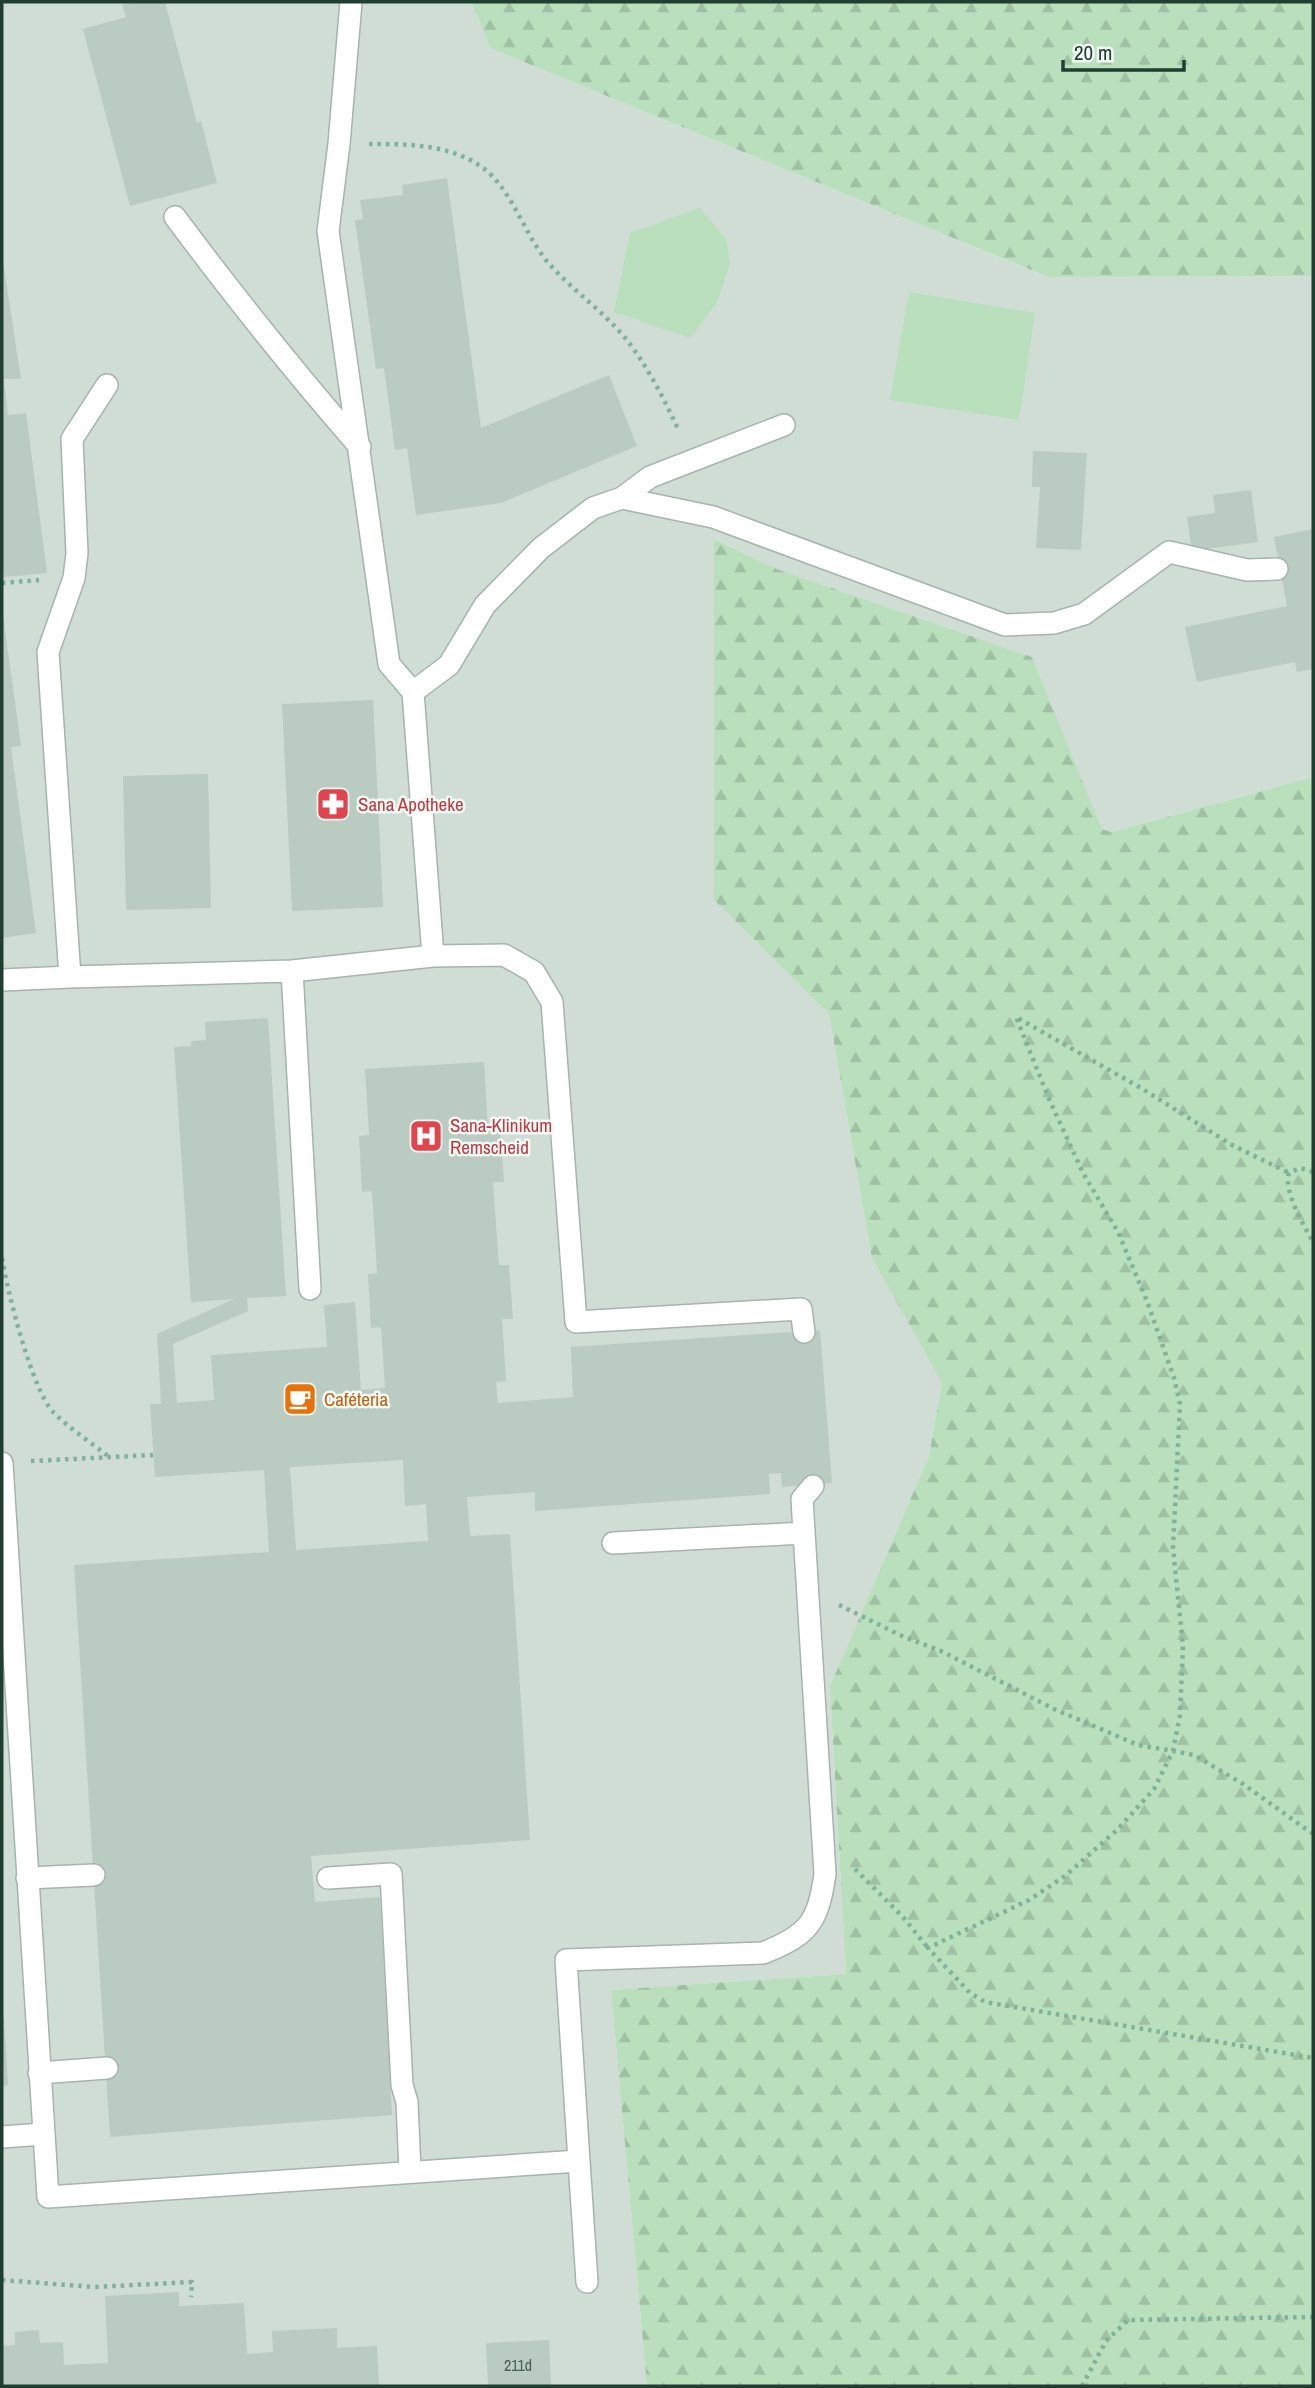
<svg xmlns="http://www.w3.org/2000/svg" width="1315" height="2388" font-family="'Archivo Narrow',sans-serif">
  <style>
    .built { fill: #d0ddd5 }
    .forest { fill: url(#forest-firs) }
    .park { fill: #b9dfbd }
    .building { fill: #bacbc1; fill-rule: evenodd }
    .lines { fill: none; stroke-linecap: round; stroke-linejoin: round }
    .lane-casing { stroke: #a4b5ac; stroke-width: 24 }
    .path { stroke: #80b29a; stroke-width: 4.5; stroke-dasharray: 3.5 5; stroke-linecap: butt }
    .lane { stroke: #fff; stroke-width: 21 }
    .labels { text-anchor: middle; stroke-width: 5; stroke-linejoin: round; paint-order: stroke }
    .number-label { font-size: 16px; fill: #476255 }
    .health-label { font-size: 19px; fill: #be3a42; stroke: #f2f9f5; text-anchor: start }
    .food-label { font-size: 19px; fill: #c56008; stroke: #f2f9f5; text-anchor: start }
  </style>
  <defs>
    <pattern id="forest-firs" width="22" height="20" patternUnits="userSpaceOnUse" patternTransform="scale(1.75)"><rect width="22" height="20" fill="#b9dfbd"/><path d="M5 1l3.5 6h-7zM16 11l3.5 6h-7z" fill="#9fc0a3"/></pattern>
  </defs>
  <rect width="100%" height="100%" fill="#e2ede6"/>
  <path class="built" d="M2,2H472L490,48L1047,277L1313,276V777L1110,832L1102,829L1032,657L777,569L715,539L714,900L829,1014L872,1258L942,1383L929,1456L830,1686L846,1974L611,1990L647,2386H2Z"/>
  <path class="forest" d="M472,2H1313V276L1048,277L490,48Z
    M714,539L777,569L1032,657L1102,829L1111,832L1313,777V2386H647L611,1990L846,1974L830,1686L929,1456L942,1383L872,1258L829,1014L714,900Z"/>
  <path class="park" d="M700,208L726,239L730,264L717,303L690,338L614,312L630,233Z
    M909,292L1035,313L1019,420L890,400Z"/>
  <path class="building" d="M136,2H165L197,123L201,121L217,183L130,206L83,29L126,17L122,5Z
    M447,178L481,428L609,375L637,446L501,503L416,515L407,448L395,450L384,368L376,369L355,220L363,219L360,200L403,195L402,185Z
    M2,255L21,379H4L8,415L26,413L47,573L4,577L2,561Z
    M1033,451L1087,453L1081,550L1036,548L1040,487H1032Z
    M1251,490L1258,542L1192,551L1187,517L1215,513L1213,495Z
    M1313,529V669L1297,672L1295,662L1197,682L1185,627L1287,606L1274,537Z
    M2,608L21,746L11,747L36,933L2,938Z
    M373,700L383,907L292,911L282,704Z
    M208,774L211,908L126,910L123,776Z
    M268,1018L286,1296L247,1298L248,1311L173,1344L177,1403L214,1400L211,1355L327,1347L324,1305L355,1302L361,1390L385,1388L381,1327L371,1328L368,1274L377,1273L372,1191L362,1192L359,1136L369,1135L365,1069L484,1062L488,1129L500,1128L504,1182H493L499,1265H509L513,1319H502L506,1381L496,1382L498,1403L573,1397L571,1347L820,1330L832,1483L782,1487L781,1473L769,1474L770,1494L535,1511V1492L467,1497L470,1536L510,1534L530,1840L311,1856L315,1902L380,1897L392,2115L110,2137L74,1565L269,1552L264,1470L155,1477L150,1404H161L157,1334L234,1299L191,1302L174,1047L191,1046V1041L206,1040L205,1022ZM403,1460L405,1506L426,1504L428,1541L296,1550L290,1467Z
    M2,2018H4L8,2085L2,2086Z
    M179,2292V2306L244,2303L247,2354L273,2352L272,2331L337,2328V2348L377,2346L379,2386H2V2346L15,2345V2332L39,2330L40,2343L63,2342L64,2365L108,2363L105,2296Z
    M549,2340L551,2386H488L486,2343Z"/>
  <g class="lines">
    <defs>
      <path id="lane" d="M351,2L339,144L328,231L389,664L413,692
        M175,217C234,296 295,373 360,447
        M622,498L713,517L1005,625L1054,623L1084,614L1169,552L1247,570L1277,569
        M433,956L504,955L534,972L552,1002L576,1322L801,1309L804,1332
        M292,971L433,956L413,692L449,665L485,605L541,548L593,508L622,498L650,477L784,425
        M70,977L292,971L310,1289
        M2,980L70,977L48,652L74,578L77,553L72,439L107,385
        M2,1463L48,2197L579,2161L566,1960L763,1953C809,1935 818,1922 825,1874L802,1499L813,1486
        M613,1543L804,1533
        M27,1878L94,1875
        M328,1878L391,1874L402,2085L407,2102L410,2171
        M39,2073L107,2068
        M2,2137L43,2134
        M579,2161L587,2282"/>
    </defs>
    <use href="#lane" class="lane-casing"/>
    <path class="path" d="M369,144C409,144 454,144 487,171C516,197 526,240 553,268C576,293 604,312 626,339C648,367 664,399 679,431
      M2,583L39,580
      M1313,1172L1300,1168L1289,1173C1283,1191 1304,1226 1313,1242
      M2,1258C7,1290 32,1390 53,1412C69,1428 90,1442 108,1456
      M31,1461L153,1455
      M839,1605L904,1637L941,1651L1054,1709L1138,1745L1173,1751L1180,1715L1183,1646L1173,1548L1180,1404L1174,1378L1147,1301L1118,1232L1083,1173L1049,1099L1016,1017L1141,1088L1232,1145L1289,1173
      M1313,1834L1243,1784L1194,1755L1173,1751L1154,1789L1118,1829L1065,1876L1029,1900L928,1948L970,1993L985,2002L1313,2058
      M855,1869L903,1917L928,1948
      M2,2280L94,2287L192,2282L191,2297
      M1082,2386L1106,2341L1128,2320L1313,2317"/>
    <use href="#lane" class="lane"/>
  </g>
  <defs>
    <symbol id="pharmacy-square" viewBox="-11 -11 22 22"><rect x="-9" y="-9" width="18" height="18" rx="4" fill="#e0444e" stroke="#f2f9f5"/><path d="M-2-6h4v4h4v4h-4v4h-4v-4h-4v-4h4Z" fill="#fff"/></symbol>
    <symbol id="hospital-square" viewBox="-11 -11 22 22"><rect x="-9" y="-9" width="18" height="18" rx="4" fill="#e0444e" stroke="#f2f9f5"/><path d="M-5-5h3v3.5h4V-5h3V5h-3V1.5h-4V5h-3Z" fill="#fff"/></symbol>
    <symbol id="cafe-square" viewBox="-11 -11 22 22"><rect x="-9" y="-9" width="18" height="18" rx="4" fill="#e8710a" stroke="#f2f9f5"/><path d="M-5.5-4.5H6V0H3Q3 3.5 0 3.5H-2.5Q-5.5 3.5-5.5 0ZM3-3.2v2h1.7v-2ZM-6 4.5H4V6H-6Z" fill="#fff"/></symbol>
  </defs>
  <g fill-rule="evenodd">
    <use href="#pharmacy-square" x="314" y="785" width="38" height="38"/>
    <use href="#hospital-square" x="407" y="1117" width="38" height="38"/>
    <use href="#cafe-square" x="281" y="1380" width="38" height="38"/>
  </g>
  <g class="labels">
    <g class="number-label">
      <text x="518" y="2371">211d</text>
    </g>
    <g class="health-label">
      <text x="358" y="811">Sana Apotheke</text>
      <text x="450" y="1132">Sana-Klinikum<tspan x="450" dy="22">Remscheid</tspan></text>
    </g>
    <g class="food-label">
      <text x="324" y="1406">Caféteria</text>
    </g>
  </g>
  <rect width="1315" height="2388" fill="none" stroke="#213f31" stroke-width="7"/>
  <path d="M1063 60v10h121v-10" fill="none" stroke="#213f31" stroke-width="3.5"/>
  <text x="1074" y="60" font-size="21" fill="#213f31" stroke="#f2f9f5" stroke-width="5" paint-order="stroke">20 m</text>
</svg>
